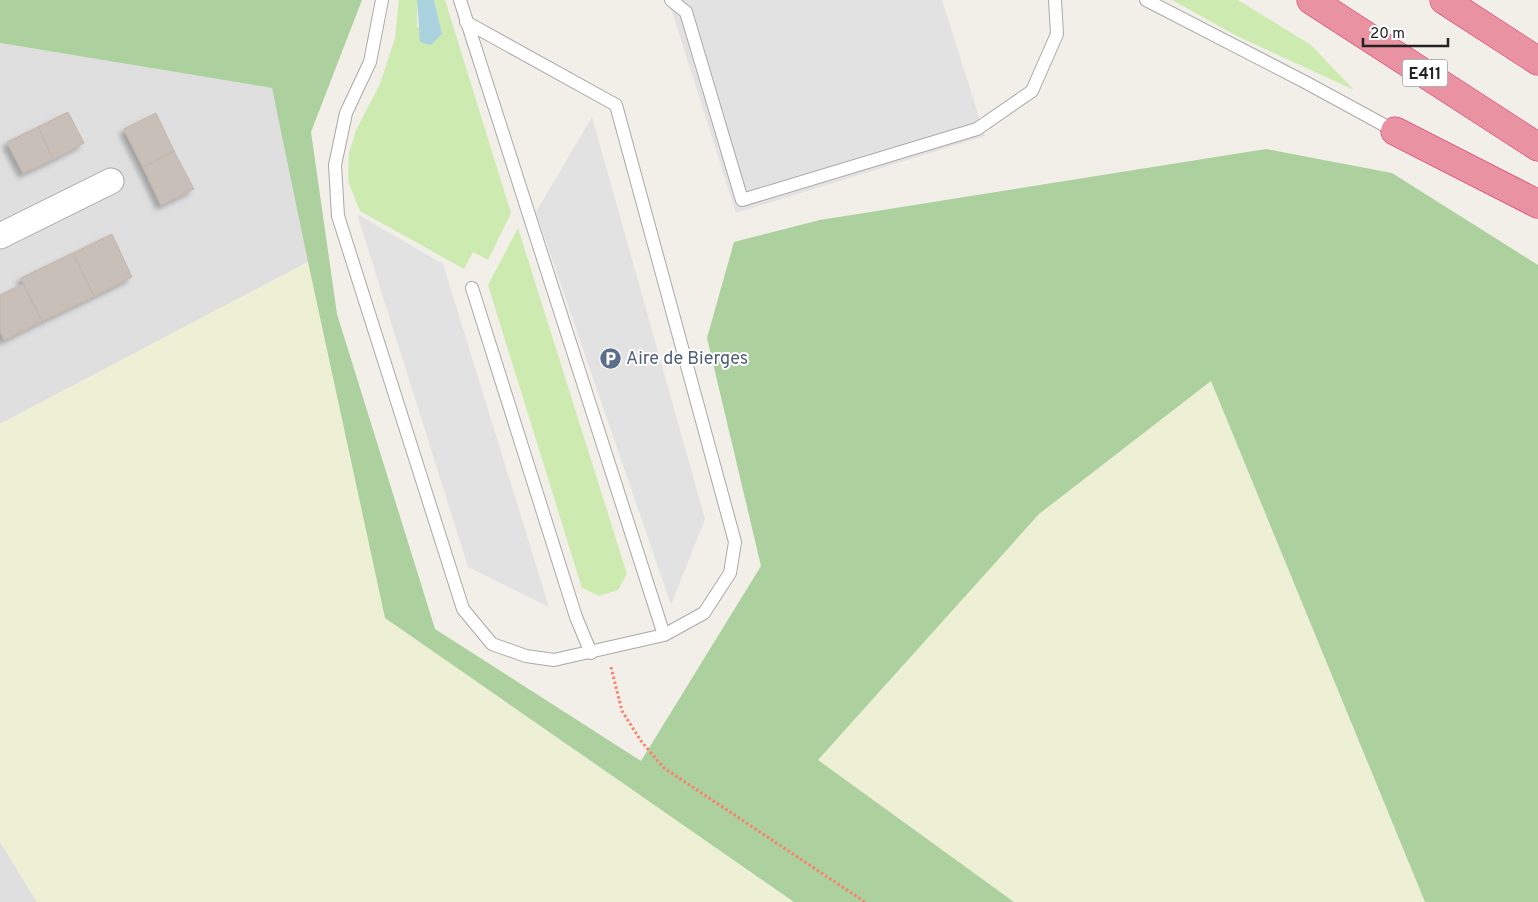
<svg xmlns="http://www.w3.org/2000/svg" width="1538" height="902" font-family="Overpass,sans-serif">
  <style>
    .residential { fill: #e0dfdf }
    .farmland { fill: #eef0d5 }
    .grass { fill: #cdebb0 }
    .forest { fill: #add19e }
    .parking { fill: #e2e2e2 }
    .water { fill: #aad3df }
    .building { fill: #c7bfb8; stroke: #c4b6ab; filter: url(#shadow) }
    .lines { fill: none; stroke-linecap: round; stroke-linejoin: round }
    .lane-casing { stroke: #a9a9a9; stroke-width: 14 }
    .street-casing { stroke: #a9a9a9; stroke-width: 27 }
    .highway-casing { stroke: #dc2a67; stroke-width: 29 }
    .path { stroke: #fa8072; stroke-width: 3; stroke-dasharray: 2.5 2.5; stroke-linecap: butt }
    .lane { stroke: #fff; stroke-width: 12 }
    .street { stroke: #fff; stroke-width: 25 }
    .highway { stroke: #e892a2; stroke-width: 28 }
    .labels { text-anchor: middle; stroke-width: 4; stroke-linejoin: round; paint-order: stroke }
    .shield { fill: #fff; stroke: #646464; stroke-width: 1 }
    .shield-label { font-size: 16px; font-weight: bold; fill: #222 }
    .service-label { font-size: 18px; fill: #4e5e75; stroke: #fff; text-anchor: start }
  </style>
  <defs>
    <filter id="shadow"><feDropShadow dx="-4.5" dy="4.5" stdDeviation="2.5" flood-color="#0004"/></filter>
  </defs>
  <rect width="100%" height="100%" fill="#f2efe9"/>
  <path class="residential" d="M0,43L273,88L308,262L0,424Z
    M0,842L37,902H0Z"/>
  <path class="farmland" d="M308,262L385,618L794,902H37L0,842V424Z
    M1211,381L1425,902H1014L818,760L1039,514Z"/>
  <path class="grass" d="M399,0H417V27L442,34L434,0H445L511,213L488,260L473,252L464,269L360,211L348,181L349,153L356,130L380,84L395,38Z
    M1172,0H1238L1311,45L1354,90L1237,36Z
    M518,228L627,574L618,590L599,596L582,588L488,285Z"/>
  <path class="forest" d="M0,0H362L311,132L337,314L435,629L641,761L761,566L707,338L734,242L820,220L1266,149L1392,173L1538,265V902H1425L1211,381L1039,514L818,760L1014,902H794L385,618L308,262L272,88L0,43Z"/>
  <path class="parking" d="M675,0H942L985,136L736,213L669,2Z
    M592,117L705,519L671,605L536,212Z
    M357,214L443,264L549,607L468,567Z"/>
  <path class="water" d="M417,0H434L442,34L431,45L420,42Z"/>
  <path class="building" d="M68,112L84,143L53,159L38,127Z
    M156,113L174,151L143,167L124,129Z
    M38,127L53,159L23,173L7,142Z
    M174,151L194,189L161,205L143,167Z
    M112,234L132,277L94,296L73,253Z
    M73,253L94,296L42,321L21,278Z
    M23,284L42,321L4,340L0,331V295Z"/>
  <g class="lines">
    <defs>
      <path id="lane" d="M382,0L370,62L346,113L335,165L338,216L463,609L492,644L526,656L554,660L664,635L704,613L730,573L735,542L616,105L466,22
        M460,0L664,635
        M671,0L686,12L742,200L977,129L1032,91L1057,34L1055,0
        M1146,0L1305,82L1395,131
        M472,288L576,617L591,653"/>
      <path id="street" d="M0,236L111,181"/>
      <path id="highway" d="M1311,0L1538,147
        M1444,0L1538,61
        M1395,131L1538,204"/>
    </defs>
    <use href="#lane" class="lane-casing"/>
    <use href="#street" class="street-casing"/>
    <use href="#highway" class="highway-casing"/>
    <path class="path" d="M611,667L622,711L641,741L664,768L865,902"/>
    <use href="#lane" class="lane"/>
    <use href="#street" class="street"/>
    <use href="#highway" class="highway"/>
  </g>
  <defs>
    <symbol id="parking-disc" viewBox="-11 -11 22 22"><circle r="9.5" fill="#5c6f8a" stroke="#fff"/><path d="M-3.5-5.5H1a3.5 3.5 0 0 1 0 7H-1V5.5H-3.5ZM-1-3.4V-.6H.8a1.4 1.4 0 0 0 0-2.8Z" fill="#fff"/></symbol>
  </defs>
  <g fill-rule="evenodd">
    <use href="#parking-disc" x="598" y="346" width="25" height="25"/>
  </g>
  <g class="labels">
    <rect class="shield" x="1402.5" y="59.5" width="45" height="27" rx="4"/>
    <g class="shield-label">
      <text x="1425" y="79">E411</text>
    </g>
    <g class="service-label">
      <text x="626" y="364">Aire de Bierges</text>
    </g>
  </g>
  <path d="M1363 38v8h85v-8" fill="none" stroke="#222222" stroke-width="2.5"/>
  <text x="1370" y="38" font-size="15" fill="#222222" stroke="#ffffff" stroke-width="4" paint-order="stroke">20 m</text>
</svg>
